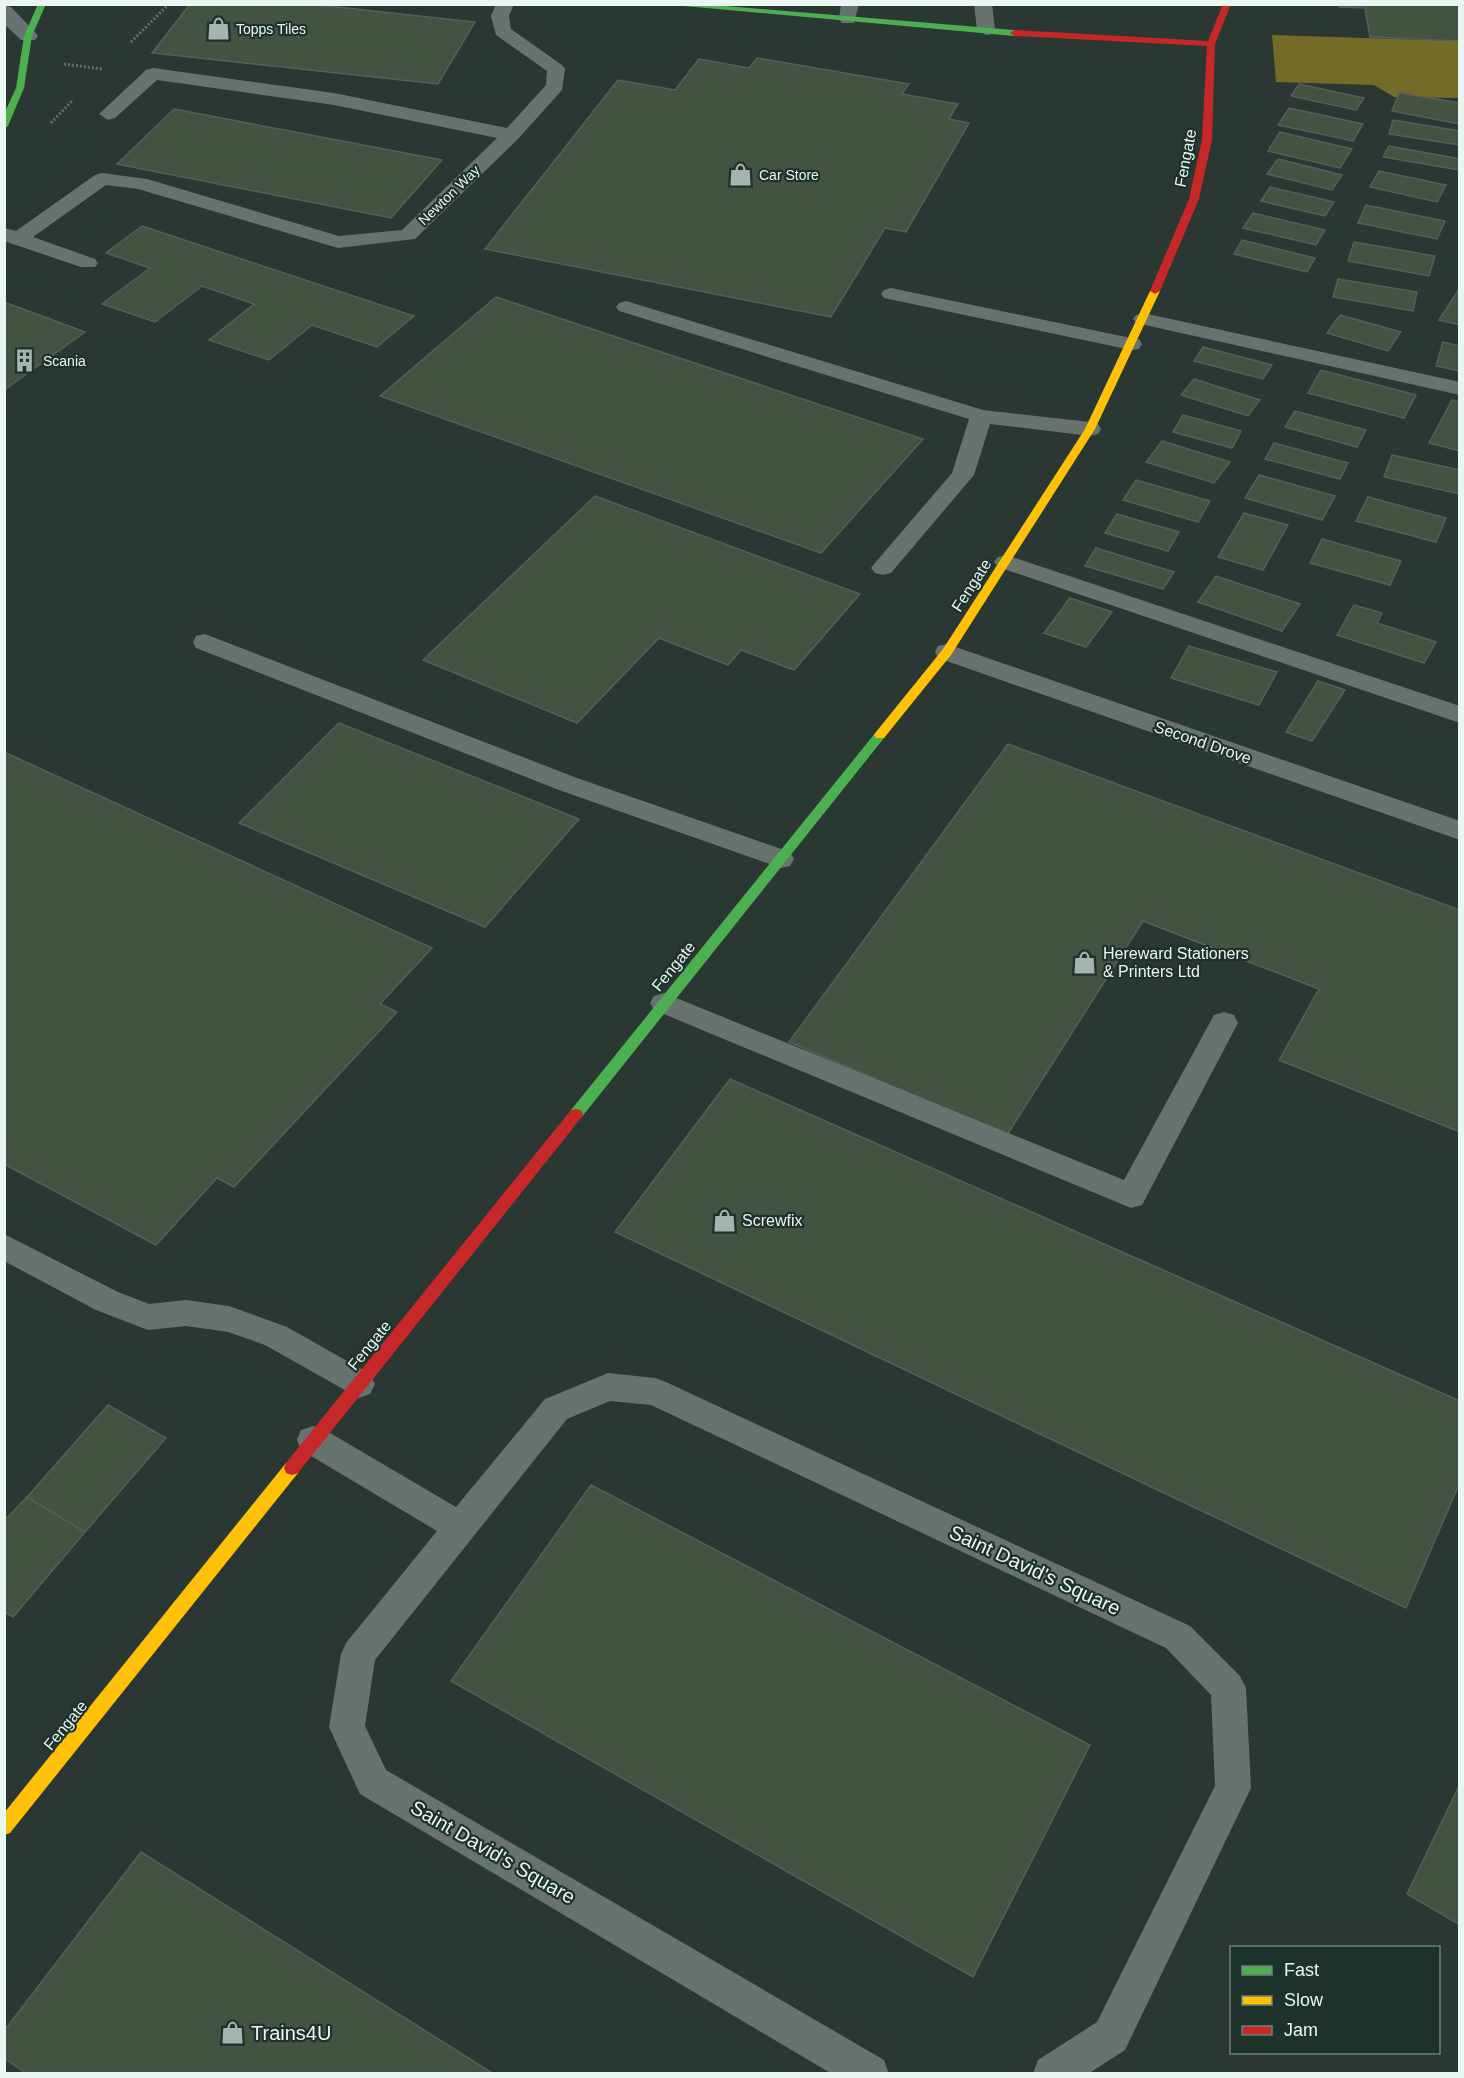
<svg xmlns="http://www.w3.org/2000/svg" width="1464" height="2078" font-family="Helvetica,sans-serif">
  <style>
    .forest { fill: #756b28 }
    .building { fill: #445242; stroke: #565e58; stroke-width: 1.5 }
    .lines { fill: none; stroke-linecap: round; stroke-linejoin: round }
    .path { stroke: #666e6b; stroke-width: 3; stroke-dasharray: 2 2; stroke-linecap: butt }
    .lane { fill: #68726e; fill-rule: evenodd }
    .street { fill: #68726e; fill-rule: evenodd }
    .fast { fill: #4caf50; fill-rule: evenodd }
    .slow { fill: #ffc107; fill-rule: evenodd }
    .jam { fill: #c62828; fill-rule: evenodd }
    .labels { text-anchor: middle; stroke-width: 4.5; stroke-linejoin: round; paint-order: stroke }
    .far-poi-label { font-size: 14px; fill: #e9f6f1; stroke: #1c322a; text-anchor: start }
    .far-street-label { font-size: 14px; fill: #e9f6f1; stroke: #1c322a }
    .street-label { font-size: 16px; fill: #e9f6f1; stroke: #1c322a }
    .poi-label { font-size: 16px; fill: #e9f6f1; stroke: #1c322a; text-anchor: start }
    .near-street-label { font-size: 20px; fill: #e9f6f1; stroke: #1c322a }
    .near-poi-label { font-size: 20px; fill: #e9f6f1; stroke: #1c322a; text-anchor: start }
  </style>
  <rect width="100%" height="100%" fill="#2b3733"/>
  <path class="forest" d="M1272,35L1459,41V98L1394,97L1374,85L1276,82Z"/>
  <path class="building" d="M190,4H310L475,22L438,84L152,53Z
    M1339,4H1460V41L1370,37L1365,8L1339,7Z
    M757,58L909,84L902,94L958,104L949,119L969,123L906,232L885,228L831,317L485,249L618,80L675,90L699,59L749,68Z
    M1299,84L1364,98L1356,110L1291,96Z
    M1399,93L1460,103V124L1392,111Z
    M1289,108L1363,124L1353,141L1278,125Z
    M174,109L442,160L391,218L117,164Z
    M1393,120L1460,131V145L1389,134Z
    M1280,132L1352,149L1340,168L1268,151Z
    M1389,146L1460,159V170L1383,157Z
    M1278,159L1342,175L1332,190L1267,174Z
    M1379,171L1446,185L1437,202L1370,187Z
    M1270,187L1334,202L1325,216L1261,201Z
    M1366,205L1445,221L1437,239L1358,223Z
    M1253,213L1325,230L1316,245L1243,228Z
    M142,226L414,316L377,347L312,325L269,360L209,340L254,304L202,286L155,322L102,304L150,268L106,253Z
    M1242,240L1315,258L1307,272L1234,254Z
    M1354,242L1435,256L1429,276L1348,261Z
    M1338,279L1417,292L1413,311L1333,297Z
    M1459,289H1460V325L1439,320Z
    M496,297L923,439L821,553L380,396Z
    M4,302L85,332L4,390Z
    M1340,315L1401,332L1388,351L1327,333Z
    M1443,342L1460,346V371L1436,366Z
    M1203,347L1272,365L1263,379L1194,361Z
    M1321,370L1416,395L1404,418L1308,393Z
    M1194,379L1260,400L1248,416L1181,395Z
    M1452,400L1460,402V451L1429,443Z
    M1295,411L1366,430L1357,447L1285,427Z
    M1183,415L1241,431L1232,448L1173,432Z
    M1162,441L1230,462L1214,483L1146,462Z
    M1274,443L1348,463L1340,479L1265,459Z
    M1392,455L1460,470V494L1384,477Z
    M1259,475L1335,496L1322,520L1245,498Z
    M1136,480L1210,501L1198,522L1123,500Z
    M595,496L860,594L794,670L741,650L728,665L659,638L577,723L423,660Z
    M1368,497L1446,518L1436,542L1356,521Z
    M1244,513L1288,525L1263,570L1218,557Z
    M1117,514L1179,532L1168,551L1105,533Z
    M1322,539L1401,561L1390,585L1310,563Z
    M1096,548L1174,572L1163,589L1085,566Z
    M1216,576L1300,604L1282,631L1198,602Z
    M1070,598L1112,612L1086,647L1044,633Z
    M1354,605L1382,613L1377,623L1436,642L1424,663L1337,635Z
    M1189,646L1277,672L1259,705L1171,678Z
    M1318,681L1345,690L1312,741L1286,732Z
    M339,723L579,819L485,927L239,823Z
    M1008,744L1460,910V1132L1279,1060L1319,989L1143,921L1007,1135L789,1042Z
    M4,752L432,948L380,1004L397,1012L234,1187L217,1178L156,1245L4,1164Z
    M730,1079L1460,1401V1482L1406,1608L615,1232Z
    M108,1405L166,1438L85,1532L27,1497Z
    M591,1485L1090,1745L973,1977L451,1681Z
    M27,1497L85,1532L13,1617L4,1612V1521Z
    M1460,1784V1925L1407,1894Z
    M141,1852L494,2074H27L4,2058V2031Z"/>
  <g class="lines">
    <path class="path" d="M131,42L169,4
      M64,64L102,69
      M51,123L73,100"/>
    <path class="lane" d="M496,4H514L509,16L511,29L562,65L565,69L562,90L518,139L415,239L338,248L138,189L106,185L33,237L95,259L98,263L95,267H81L4,241V228L16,231L95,175L102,173L147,179L339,236L402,230L497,138L334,105L157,80L115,118L108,120L99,114L146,70L153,68L334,93L507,128L546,85L547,71L496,35L491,16Z
      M841,4H859L854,23H842L839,19Z
      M974,4H992L995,30L992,34L986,35L977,30Z
      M891,288L1131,338L1139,339L1142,344L1139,349L1131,350L884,298L881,294L884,290Z
      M626,301L983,410L1090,422L1098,424L1101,429L1098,434L1090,436L990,424L974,475L891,573L883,575L875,573L871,568L875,563L952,473L969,419L619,311L616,307L619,303Z
      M1143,313L1460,382V395L1136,323L1133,319L1136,315Z
      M1006,555L1460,706V723L998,567L994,562L998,557Z
      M205,634L577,778L790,852L794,859L790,866L781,868L559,790L196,648L193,642L196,636Z
      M947,644L1460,821V840L938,658L935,652L938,646Z
      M664,993L1124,1180L1214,1015L1224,1012L1234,1015L1238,1023L1142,1205L1131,1208L654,1010L650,1003L654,996Z
      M4,1234L118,1292L149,1304L186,1300L229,1306L287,1327L370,1374L375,1384L370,1394L359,1398L265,1345L228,1332L186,1326L148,1330L96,1310L4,1261Z
      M608,1373L655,1378L666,1382L1190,1626L1240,1676L1246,1688L1251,1788L1125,2050L1088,2074H1033L1038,2060L1097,2022L1215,1786L1211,1695L1166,1648L651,1405L610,1401L567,1419L375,1660L365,1726L386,1770L884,2060L889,2074H832L360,1794L329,1727L341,1654L346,1643L437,1531L301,1450L297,1440L301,1430L313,1426L325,1430L456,1507L545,1399Z"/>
    <path class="street" d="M4,5L11,7L35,32L38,36L35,40H21L4,24Z"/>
    <path class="fast" d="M38,4H46L32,36L24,88L8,126L4,129V114L16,88L24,36Z
      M662,4H702L1014,30L1018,33L1014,36Z
      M880,731L884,732L886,735L884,738L581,1118H571L569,1114L571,1110L876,732Z"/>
    <path class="slow" d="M1155,288L1160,291L1095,429L951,655L884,738H876L874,735L876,732L943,649L1085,429L1150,291Z
      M292,1461L298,1463L300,1468L298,1473L10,1833L4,1835V1813L286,1463Z"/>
    <path class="jam" d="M1223,4H1231L1215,44L1212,139L1199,199L1160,291L1155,294L1150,291L1189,199L1202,139L1207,46L1014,36L1010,33L1014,30L1208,41Z
      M576,1109L581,1110L583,1114L581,1118L298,1473L292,1475L286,1473L284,1468L286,1463L571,1110Z"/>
  </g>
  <defs>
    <symbol id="shop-bare" viewBox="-9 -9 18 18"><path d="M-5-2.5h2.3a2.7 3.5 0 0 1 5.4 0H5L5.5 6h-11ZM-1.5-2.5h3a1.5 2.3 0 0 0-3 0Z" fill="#a6b3ae" stroke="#1c322a" stroke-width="2.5" paint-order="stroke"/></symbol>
    <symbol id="building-bare" viewBox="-9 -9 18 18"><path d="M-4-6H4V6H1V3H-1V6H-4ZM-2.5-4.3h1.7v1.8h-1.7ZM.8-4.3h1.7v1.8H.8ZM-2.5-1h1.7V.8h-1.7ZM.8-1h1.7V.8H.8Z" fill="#a6b3ae" stroke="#1c322a" stroke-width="2.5" paint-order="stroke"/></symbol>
  </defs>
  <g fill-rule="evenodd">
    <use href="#shop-bare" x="202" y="12" width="33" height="33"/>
    <use href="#shop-bare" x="724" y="158" width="33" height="33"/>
    <use href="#building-bare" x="8" y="344" width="33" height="33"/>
    <use href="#shop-bare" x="1068" y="946" width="33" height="33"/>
    <use href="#shop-bare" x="708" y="1204" width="33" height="33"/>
    <use href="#shop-bare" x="216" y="2016" width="33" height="33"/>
  </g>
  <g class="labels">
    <g class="far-poi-label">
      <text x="236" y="34">Topps Tiles</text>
      <text x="759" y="180">Car Store</text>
      <text x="43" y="366">Scania</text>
    </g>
    <g class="far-street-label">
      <text transform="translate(449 195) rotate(-44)" y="5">Newton Way</text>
    </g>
    <g class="street-label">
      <text transform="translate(1185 158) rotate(-79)" y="6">Fengate</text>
      <text transform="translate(971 585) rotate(-57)" y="6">Fengate</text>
      <text transform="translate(1203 742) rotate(19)" y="6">Second Drove</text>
      <text transform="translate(673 966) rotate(-51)" y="6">Fengate</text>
      <text transform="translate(369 1345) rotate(-51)" y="6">Fengate</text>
      <text transform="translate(65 1725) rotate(-51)" y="6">Fengate</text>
    </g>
    <g class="poi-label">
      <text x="1103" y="959">Hereward Stationers<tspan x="1103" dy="18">&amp; Printers Ltd</tspan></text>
      <text x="742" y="1226">Screwfix</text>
    </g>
    <g class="near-street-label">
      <text transform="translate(1035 1570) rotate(25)" y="7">Saint David's Square</text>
      <text transform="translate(493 1852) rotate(30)" y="7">Saint David's Square</text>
    </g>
    <g class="near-poi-label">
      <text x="251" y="2040">Trains4U</text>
    </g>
  </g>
  <rect width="1464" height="2078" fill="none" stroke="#e9f6f1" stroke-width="12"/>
  <rect x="1230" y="1946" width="210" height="108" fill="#1c322a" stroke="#6e807a" stroke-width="1.5"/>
  <rect x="1242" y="1966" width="30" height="9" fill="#4caf50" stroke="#6e807a" stroke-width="1.5"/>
  <text x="1284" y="1976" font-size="18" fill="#e9f6f1">Fast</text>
  <rect x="1242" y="1996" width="30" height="9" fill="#ffc107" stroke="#6e807a" stroke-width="1.5"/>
  <text x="1284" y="2006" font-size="18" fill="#e9f6f1">Slow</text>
  <rect x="1242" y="2026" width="30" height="9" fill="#c62828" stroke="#6e807a" stroke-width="1.5"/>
  <text x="1284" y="2036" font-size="18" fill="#e9f6f1">Jam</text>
</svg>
